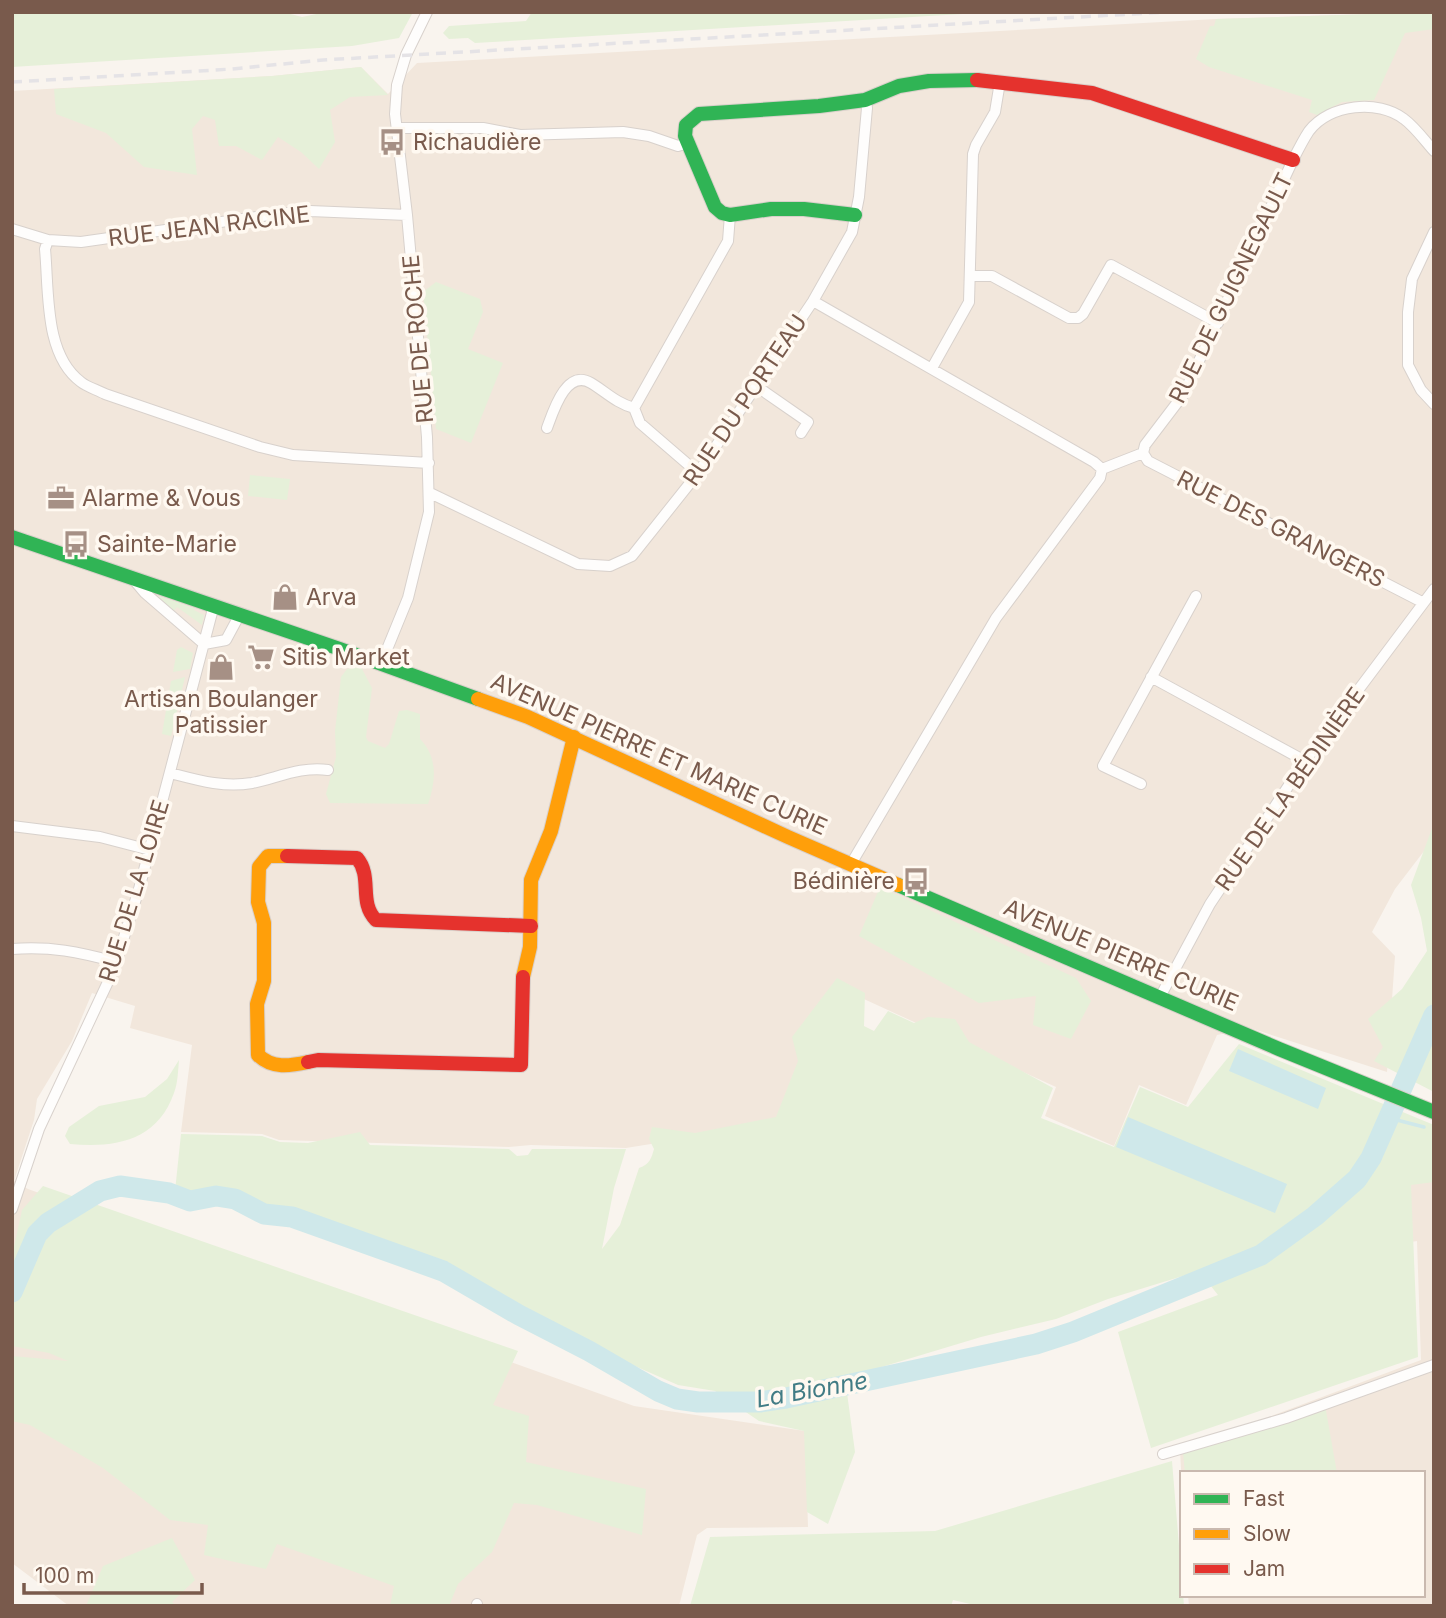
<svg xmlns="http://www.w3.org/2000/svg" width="1446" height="1618" font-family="Inter,sans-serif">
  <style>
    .residential { fill: #f2e7dc }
    .green { fill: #e6f0d9 }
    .water { fill: #cfe8ea }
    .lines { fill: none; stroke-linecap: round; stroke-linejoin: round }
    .stream { stroke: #cfe8ea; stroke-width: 3.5 }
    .river { stroke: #cfe8ea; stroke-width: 21 }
    .street-casing { stroke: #d8d1cc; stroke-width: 12 }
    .fast-casing { stroke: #d9d0ca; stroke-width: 16 }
    .slow-casing { stroke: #d9d0ca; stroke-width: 16 }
    .jam-casing { stroke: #d9d0ca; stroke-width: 16 }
    .street { stroke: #fefdfc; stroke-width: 10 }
    .fast { stroke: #30b455; stroke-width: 14 }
    .slow { stroke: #ff9f0a; stroke-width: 14 }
    .jam { stroke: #e5322d; stroke-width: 14 }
    .rail { stroke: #e5e3e6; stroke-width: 3.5; stroke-dasharray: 10 7; stroke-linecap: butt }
    .labels { text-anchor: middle; stroke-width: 7; stroke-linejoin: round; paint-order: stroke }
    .poi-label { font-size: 23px; fill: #795a4c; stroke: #fff9f1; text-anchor: start }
    .street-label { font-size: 23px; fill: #795a4c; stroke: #fff9f1 }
    .water-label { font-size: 24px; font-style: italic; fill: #427c85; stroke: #fff9f1 }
  </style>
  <rect width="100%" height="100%" fill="#f9f4ee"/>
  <path class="residential" d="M1434,12V838L1395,889L1372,932L1395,956L1387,1072L1250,1028L1217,1035L1186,1105L1139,1085L1114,1146L1045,1116L1056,1087L842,989L788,1122L626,1148L531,1145L509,1147L279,1140L262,1134L181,1132L192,1045L130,1028L135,1006L92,993L72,1041L37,1099L34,1120L14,1181L28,1189L634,1406L805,1431L808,1527L707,1528L697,1535L679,1606H69L12,1563V91L272,76L361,67L388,94L417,63L1216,19Z
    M1434,1132V1606H1189L1188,1595H1423V1473H1182V1486L1180,1450L1421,1360L1417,1241L1349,1252Z"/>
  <path class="green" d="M12,12H283L302,17L326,12H413L399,38L352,46L12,67Z
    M532,12H996L475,43L468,38L449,39L443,33L449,26L526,21Z
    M1434,12V29L1405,33L1374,100L1342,102L1317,115L1309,112L1312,100L1209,67L1196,59L1210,26H1214L1216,19Z
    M361,67L388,95L350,97L330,110L335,142L319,169L301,152L278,137L262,160L236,146H219L215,120L203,116L192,129L197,175L144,167L106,133L56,114L54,89L272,76Z
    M436,282L480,299L483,312L468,349L503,363L471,443L436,429L423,292Z
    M250,475L290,479L287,500L248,496Z
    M159,596L195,608L194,610L204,615L202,625L177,607L173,612L159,599Z
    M181,647L193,653L190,669L173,672L177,650Z
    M361,667L372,688L366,737L368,741L385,748L389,744L399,711L407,710L420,714V739C438,757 436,781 428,804L330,803L326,794L336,757L335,731L341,677L347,669Z
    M185,677L171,736L162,734L171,681Z
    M1434,823V1092L1374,1061L1383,1047L1368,1019L1402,989L1427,951L1421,918L1411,885Z
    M880,887L1076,978L1091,1001L1071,1039L1033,1025L1036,996L979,1003L859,936Z
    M837,978L865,993L864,1026L874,1031L888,1011L914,1023L928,1017L955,1019L969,1042L1053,1088L1041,1118L1114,1147L1140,1087L1188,1107L1239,1044L1434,1125V1182L1411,1185L1418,1357L1151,1448L1118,1332L1218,1295L1199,1271L1108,1299L1056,1319L981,1337L845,1378L855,1452L828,1524L807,1512L804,1431L759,1421L715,1391L678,1385L628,1363L583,1338L581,1345L511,1312L430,1269L309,1225L175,1191L181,1134L262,1136L280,1142L308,1143L360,1132L370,1145L509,1149L517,1156L528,1155L532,1149H626L614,1188L602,1249L620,1225L639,1168C650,1164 651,1159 654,1149L649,1139L652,1127L695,1133L776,1117L798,1061L792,1037Z
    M179,1060C178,1070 178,1083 174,1093C157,1141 116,1148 70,1144L65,1136L69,1127L99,1106L145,1097L167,1079Z
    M43,1186L518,1351L493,1405L529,1416L526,1462L646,1489L642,1535L537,1505L514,1503L492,1552L458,1584L449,1606H390L394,1586L277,1544L266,1569L204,1555L208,1525L170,1520L103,1468L30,1425L12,1421V1356L68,1361L49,1353L12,1346V1256L22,1210Z
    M1325,1405L1337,1473H1185L1183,1453Z
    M1172,1461L1184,1606H979L953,1600L951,1606H690L710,1537L935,1531Z
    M172,1538L195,1580L172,1602L176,1606H86L103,1566Z"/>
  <path class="water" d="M1238,1049L1326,1088L1318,1109L1229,1071Z
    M1128,1117L1287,1184L1275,1213L1116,1147Z"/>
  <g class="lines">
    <path class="stream" d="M1389,1118L1424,1127"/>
    <path class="river" d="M12,1292L37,1234L48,1223L100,1191L120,1186L169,1193L190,1201L216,1196L235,1199L264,1214L292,1217L443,1271L519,1315L589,1351L658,1391L677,1399L698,1402H760L786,1398L1036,1344L1073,1332L1261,1255L1315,1216L1357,1179L1371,1158L1434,1015"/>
    <defs>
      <path id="street" d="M397,128H483L520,135L623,132L649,136L678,146L688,143
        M12,229L48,240L81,242L277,214L310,211L407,215
        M1434,232L1412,279L1408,312V365L1421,390L1434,404
        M48,240L45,249C49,291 44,355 81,382C87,387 98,390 105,394L260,447L293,455L429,463
        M970,276H992L1069,318H1078L1083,314L1111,265L1218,323
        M813,301L1094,462L1102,469
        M932,368L969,302L973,154L976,145L995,112L1000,82
        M756,386L808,422L801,433
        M547,428C553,412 566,368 591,383C606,392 616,403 634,408
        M1143,453L1145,445L1183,395L1293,160C1298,150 1303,140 1309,131C1330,104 1378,99 1404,119C1415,127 1425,141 1434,151
        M1143,453L1148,461L1422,602
        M698,473L640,423L634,408L728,241L730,215
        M430,493L578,564L610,566L632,556L698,473L813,301L852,232L859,197L864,141L867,108L865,100
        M134,580L145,593L204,644
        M204,644L226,640L240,614
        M381,664L408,598L429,512L427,437L407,215L395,114L397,85L406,55L427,12
        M1151,677L1305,761
        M170,773C197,780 223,788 252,783C277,778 301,766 328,770
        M1141,784L1103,766L1196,596
        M12,826L100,837L150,850
        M851,864L996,618L1100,478L1102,469L1143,453
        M12,949C51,946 79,952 116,962
        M1160,997L1210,904L1305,761L1434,589
        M12,1209L39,1129L114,969L139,889L214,605
        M1163,1454L1286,1418L1434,1365
        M477,1606V1604"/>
      <path id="fast" d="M855,215L804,209H771L730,215L722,213L715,207L685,136L686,125L699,114L819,106L865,100L899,86L929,81L977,80
        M12,537L340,649L478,699
        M898,885L1279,1049L1434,1112"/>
      <path id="slow" d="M478,699L528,717L788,837L898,885
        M287,856H268L259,867L258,902L264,923V981L257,1004L258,1055C272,1069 290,1066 308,1062
        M523,977L530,947L531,880L551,831L574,737"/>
      <path id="jam" d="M977,80L1092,93L1293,160
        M287,856L357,858C373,877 358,902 376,920L531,926
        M308,1062L318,1060L521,1065L523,977"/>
    </defs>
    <use href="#street" class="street-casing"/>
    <use href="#fast" class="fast-casing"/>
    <use href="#slow" class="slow-casing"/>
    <use href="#jam" class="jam-casing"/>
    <use href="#street" class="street"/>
    <use href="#fast" class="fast"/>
    <use href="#slow" class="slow"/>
    <use href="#jam" class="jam"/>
    <path class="rail" d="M12,82L232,69L323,60L1167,12"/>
  </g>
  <defs>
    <symbol id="bus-bare" viewBox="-9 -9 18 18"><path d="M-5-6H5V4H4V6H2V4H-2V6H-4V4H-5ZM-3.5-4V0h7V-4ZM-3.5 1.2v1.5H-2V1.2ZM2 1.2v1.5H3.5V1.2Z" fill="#a69085" stroke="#fff9f1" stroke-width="2.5" paint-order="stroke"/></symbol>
    <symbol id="office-bare" viewBox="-9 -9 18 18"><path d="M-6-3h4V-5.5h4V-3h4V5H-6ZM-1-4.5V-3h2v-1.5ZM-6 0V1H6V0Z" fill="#a69085" stroke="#fff9f1" stroke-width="2.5" paint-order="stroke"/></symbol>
    <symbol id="shop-bare" viewBox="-9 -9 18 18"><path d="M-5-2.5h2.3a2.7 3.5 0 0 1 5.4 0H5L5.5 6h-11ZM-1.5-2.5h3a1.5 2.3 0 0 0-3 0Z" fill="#a69085" stroke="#fff9f1" stroke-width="2.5" paint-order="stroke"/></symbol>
    <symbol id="supermarket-bare" viewBox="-9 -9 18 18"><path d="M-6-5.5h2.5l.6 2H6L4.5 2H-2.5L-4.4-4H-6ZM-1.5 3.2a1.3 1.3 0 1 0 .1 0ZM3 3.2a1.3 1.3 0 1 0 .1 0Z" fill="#a69085" stroke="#fff9f1" stroke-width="2.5" paint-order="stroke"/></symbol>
  </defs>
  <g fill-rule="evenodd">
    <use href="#bus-bare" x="373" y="123" width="38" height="38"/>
    <use href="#office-bare" x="42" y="479" width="38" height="38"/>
    <use href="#bus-bare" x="57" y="525" width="38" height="38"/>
    <use href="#shop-bare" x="266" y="578" width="38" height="38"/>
    <use href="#supermarket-bare" x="242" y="638" width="38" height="38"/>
    <use href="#shop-bare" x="202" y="648" width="38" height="38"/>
    <use href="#bus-bare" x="897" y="862" width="38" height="38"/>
  </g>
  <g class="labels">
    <g class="poi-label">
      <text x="413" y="150">Richaudière</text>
      <text x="82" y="506">Alarme &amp; Vous</text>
      <text x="97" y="552">Sainte-Marie</text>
      <text x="306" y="605">Arva</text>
      <text x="282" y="665">Sitis Market</text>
      <text x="221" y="707" text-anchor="middle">Artisan Boulanger<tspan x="221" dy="26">Patissier</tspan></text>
      <text x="895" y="889" text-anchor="end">Bédinière</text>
    </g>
    <g class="street-label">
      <text transform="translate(209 226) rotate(-7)" y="8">RUE JEAN RACINE</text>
      <text transform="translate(1231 288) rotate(-64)" y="8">RUE DE GUIGNEGAULT</text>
      <text transform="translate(418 339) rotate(-95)" y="8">RUE DE ROCHE</text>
      <text transform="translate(745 400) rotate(-56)" y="8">RUE DU PORTEAU</text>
      <text transform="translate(1281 529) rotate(27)" y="8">RUE DES GRANGERS</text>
      <text transform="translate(659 754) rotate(24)" y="8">AVENUE PIERRE ET MARIE CURIE</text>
      <text transform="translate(1290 789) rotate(-55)" y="8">RUE DE LA BÉDINIÈRE</text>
      <text transform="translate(134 891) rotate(-73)" y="8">RUE DE LA LOIRE</text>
      <text transform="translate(1121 955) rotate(23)" y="8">AVENUE PIERRE CURIE</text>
    </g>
    <g class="water-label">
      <text transform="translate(812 1390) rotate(-10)" y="8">La Bionne</text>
    </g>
  </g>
  <rect width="1446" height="1618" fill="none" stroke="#795a4c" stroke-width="28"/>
  <rect x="1180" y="1471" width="245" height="126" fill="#fff9f1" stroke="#c9b9af" stroke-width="2"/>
  <rect x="1194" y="1494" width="35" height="10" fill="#30b455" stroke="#c9b9af" stroke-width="2"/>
  <text x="1243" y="1506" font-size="21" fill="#795a4c">Fast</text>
  <rect x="1194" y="1529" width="35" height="10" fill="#ff9f0a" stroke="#c9b9af" stroke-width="2"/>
  <text x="1243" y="1541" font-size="21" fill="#795a4c">Slow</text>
  <rect x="1194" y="1564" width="35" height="10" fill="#e5322d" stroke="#c9b9af" stroke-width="2"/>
  <text x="1243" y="1576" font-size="21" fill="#795a4c">Jam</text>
  <path d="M24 1583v10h178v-10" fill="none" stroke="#795a4c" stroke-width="3.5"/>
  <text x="35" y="1583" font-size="21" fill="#795a4c" stroke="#fff9f1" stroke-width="5" paint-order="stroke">100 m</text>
</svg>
